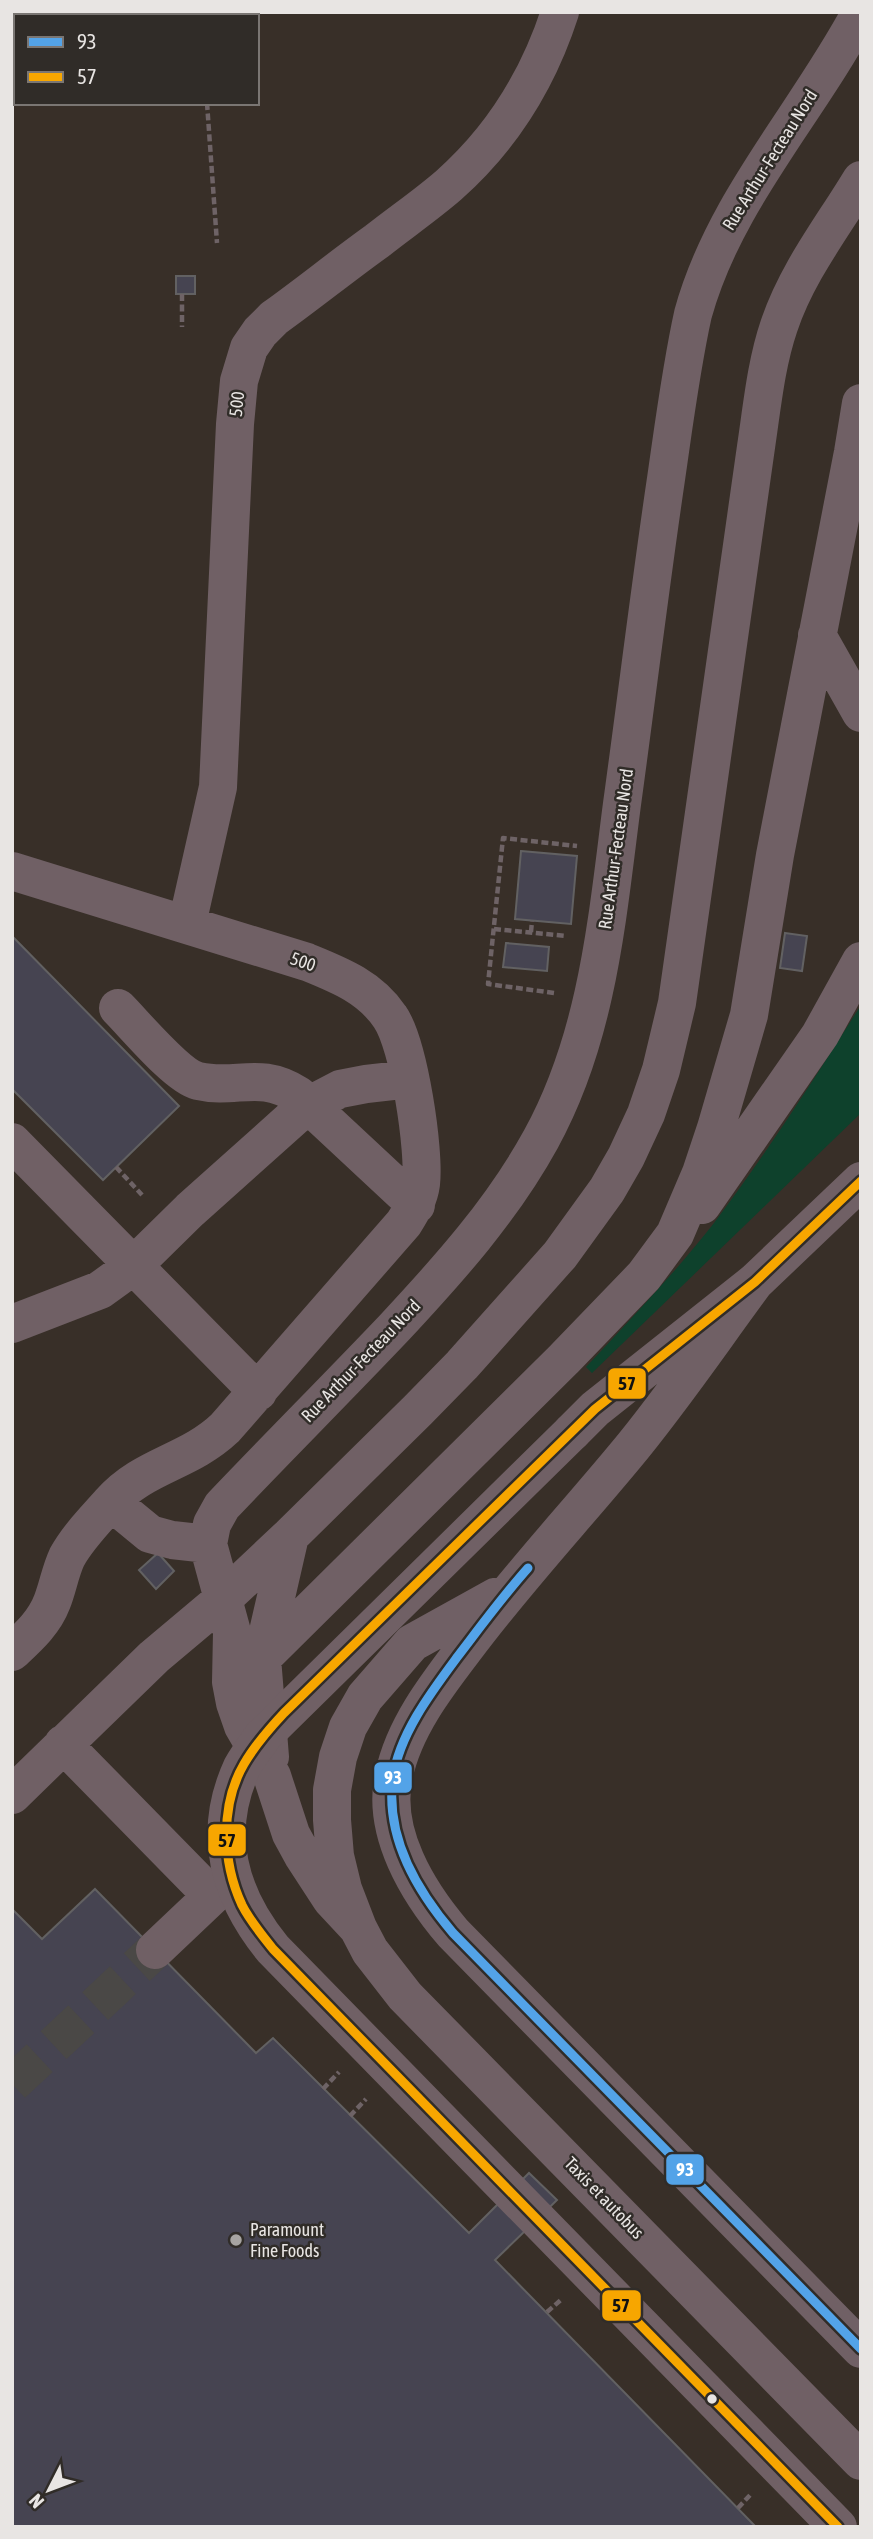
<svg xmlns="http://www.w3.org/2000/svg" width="873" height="2539" font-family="'Asap Condensed',sans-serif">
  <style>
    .built { fill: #382f28; fill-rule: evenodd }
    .green { fill: #0e412c }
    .building { fill: #464451; stroke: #626162; stroke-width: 2 }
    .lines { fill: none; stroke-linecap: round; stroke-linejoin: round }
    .minor-tunnel { stroke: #4a4846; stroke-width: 38; stroke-dasharray: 38 19; stroke-linecap: butt }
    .path { stroke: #6e6366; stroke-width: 4.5; stroke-dasharray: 7 3.5; stroke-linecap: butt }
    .minor { stroke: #706065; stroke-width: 38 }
    .minor-bridge { stroke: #706065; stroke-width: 38 }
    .bus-1-casing { stroke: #302c28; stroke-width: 14 }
    .bus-2-casing { stroke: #302c28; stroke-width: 14 }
    .bus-1 { stroke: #53a3e8; stroke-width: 9 }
    .bus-2 { stroke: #f7a600; stroke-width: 9 }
    .poi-dot { fill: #a7a4a2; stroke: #302c28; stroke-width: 2.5 }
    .bus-dot { fill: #e8e5e3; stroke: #302c28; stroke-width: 2.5 }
    .labels { text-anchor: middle; stroke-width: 5; stroke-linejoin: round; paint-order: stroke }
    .street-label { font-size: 18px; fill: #e8e5e3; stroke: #302c28 }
    .poi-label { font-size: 18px; fill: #e8e5e3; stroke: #302c28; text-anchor: start }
    .line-badge { stroke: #302c28; stroke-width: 2.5 }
    .badge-label { font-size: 19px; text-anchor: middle; font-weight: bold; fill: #fff }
    .pale-badge-label { font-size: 19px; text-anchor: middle; font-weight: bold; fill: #111 }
  </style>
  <rect width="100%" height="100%" fill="#2e2c2a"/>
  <path class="built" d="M12,12H861V2527H12ZM16,16H257V103H16Z"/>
  <path class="green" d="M861,1005V1113L592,1373L586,1367C630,1320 674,1274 714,1223C767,1153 814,1079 861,1005Z"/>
  <path class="building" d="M176,276H195V294H176Z
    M521,851L577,856L571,924L515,919Z
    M785,933L807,936L802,971L780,968Z
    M12,936L179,1106L103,1180L12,1089Z
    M506,943L549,947L547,971L503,967Z
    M158,1553L174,1571L156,1589L139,1570Z
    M95,1889L256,2053L273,2038L469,2233L529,2173L557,2200L495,2260L756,2527H12V1909L42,1939Z"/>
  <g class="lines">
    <path class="minor-tunnel" d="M12,2084L155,1950"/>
    <path class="path" d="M193,12L194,16
      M207,103L217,243
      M182,294V327
      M494,929L567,936
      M531,932L532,921
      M554,993L488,984L503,838L577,846
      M116,1167L142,1195
      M323,2089L339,2072
      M350,2116L366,2099
      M547,2312L562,2299
      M738,2508L751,2494"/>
    <path class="minor" d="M817,635L861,713
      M12,871L307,962C339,975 370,987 390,1017C409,1044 425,1151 421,1184C419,1199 412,1210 404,1223L225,1428C188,1463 143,1465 110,1503C95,1520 78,1537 67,1557C60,1572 58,1587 52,1602C44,1623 28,1637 12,1652
      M187,924L218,787L235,424L239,381L249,348L260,332L274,318C309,293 342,266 377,241C401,222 426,205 449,185C502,138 538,80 560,12
      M118,1008C135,1025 177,1076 198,1081C237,1090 259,1070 298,1095L416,1205
      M12,1142L258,1392
      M702,1205L820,1035L861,961
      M755,1282C712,1340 671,1401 625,1456C572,1520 516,1580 466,1647C437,1685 404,1727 394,1775C381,1832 418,1892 453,1933L861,2349
      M12,1324L100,1290L118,1277L134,1265L190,1210L295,1116L317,1101L340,1089L366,1084L410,1079
      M572,1432L595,1409L755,1282L861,1181
      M111,1502L150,1534L172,1540L208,1544
      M495,1597L412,1643L365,1697L348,1727L338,1757L332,1790V1820L335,1856L343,1889L358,1928L370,1951L405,1996L861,2461
      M262,1658L564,1359L644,1276L675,1234L701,1173L716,1128L749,1015L775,855L853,452L861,403
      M63,1744L212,1896L155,1950
      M270,1757L262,1658L290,1536
      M12,1795L154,1657L223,1599L290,1536L418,1410L462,1365L560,1255L607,1190L626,1157L646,1114L661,1070L677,1003L756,447C762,407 766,364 779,326C797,272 832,228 861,180
      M358,1928L331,1899L303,1856L291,1834L272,1776L243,1726L235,1703L231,1682L232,1632L208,1544L212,1524L222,1506C279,1446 337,1388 394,1328C449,1269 502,1210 541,1139C598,1035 607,919 622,804C637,695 650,587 666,479C674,424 681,368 693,314C724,201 807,114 861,12"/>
    <path class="minor-bridge" d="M572,1432L263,1736C256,1746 248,1756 242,1767C211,1834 229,1895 273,1949L838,2527"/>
    <defs>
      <path id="bus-1" d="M528,1568C503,1596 481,1626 458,1656C432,1691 399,1734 393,1778C385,1836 417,1891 453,1933L861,2349"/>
      <path id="bus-2" d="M838,2527L273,1949C262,1935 250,1921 242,1905C222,1862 220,1805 244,1764C255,1745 269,1729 284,1713L595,1409L755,1282L861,1181"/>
    </defs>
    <use href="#bus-1" class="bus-1-casing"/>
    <use href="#bus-2" class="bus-2-casing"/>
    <use href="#bus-1" class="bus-1"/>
    <use href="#bus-2" class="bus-2"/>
  </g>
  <circle class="poi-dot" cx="236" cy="2240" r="7"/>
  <circle class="bus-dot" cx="712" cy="2399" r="6"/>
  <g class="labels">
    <g class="street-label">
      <text transform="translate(770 160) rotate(-58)" y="6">Rue Arthur-Fecteau Nord</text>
      <text transform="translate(237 404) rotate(-84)" y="6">500</text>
      <text transform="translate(616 849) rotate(-82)" y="6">Rue Arthur-Fecteau Nord</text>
      <text transform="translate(303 962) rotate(19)" y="6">500</text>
      <text transform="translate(361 1361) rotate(-46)" y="6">Rue Arthur-Fecteau Nord</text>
      <text transform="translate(604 2198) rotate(46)" y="6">Taxis et autobus</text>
    </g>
    <g class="poi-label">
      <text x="250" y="2236">Paramount<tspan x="250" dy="21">Fine Foods</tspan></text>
    </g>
  </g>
  <g class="line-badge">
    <rect x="607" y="1367" width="40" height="33" rx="7" fill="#f7a600"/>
    <rect x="373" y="1761" width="40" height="33" rx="7" fill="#53a3e8"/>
    <rect x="207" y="1823" width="40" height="34" rx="7" fill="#f7a600"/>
    <rect x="665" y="2153" width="40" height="33" rx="7" fill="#53a3e8"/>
    <rect x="601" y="2289" width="41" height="33" rx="7" fill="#f7a600"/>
  </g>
  <g class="badge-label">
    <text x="393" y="1784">93</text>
    <text x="685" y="2176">93</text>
  </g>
  <g class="pale-badge-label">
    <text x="627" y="1390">57</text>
    <text x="227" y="1847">57</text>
    <text x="621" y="2312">57</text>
  </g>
  <rect width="873" height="2539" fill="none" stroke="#e8e5e3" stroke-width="28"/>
  <rect x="14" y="14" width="245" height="91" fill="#302c28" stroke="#7a7673" stroke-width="2"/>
  <rect x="28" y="37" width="35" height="10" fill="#53a3e8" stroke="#7a7673" stroke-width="2"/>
  <text x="77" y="49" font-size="21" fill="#e8e5e3">93</text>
  <rect x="28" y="72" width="35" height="10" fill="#f7a600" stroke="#7a7673" stroke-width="2"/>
  <text x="77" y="84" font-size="21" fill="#e8e5e3">57</text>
  <g transform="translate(49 2490) rotate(228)" stroke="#302c28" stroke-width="5" paint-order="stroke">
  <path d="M0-5L12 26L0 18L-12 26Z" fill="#e8e5e3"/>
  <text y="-10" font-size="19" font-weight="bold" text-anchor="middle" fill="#e8e5e3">N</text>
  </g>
</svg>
